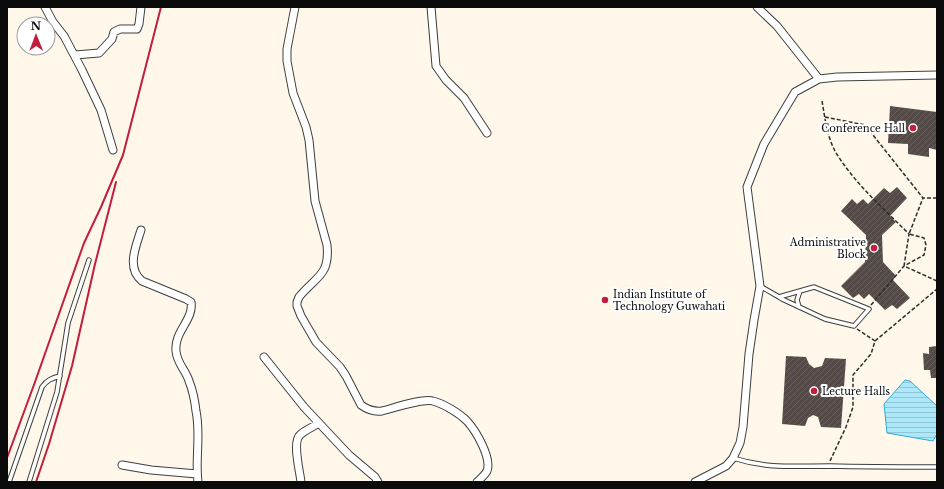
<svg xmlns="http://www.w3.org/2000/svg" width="944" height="489" font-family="'Libre Baskerville',serif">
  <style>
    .water { fill: url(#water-rules); stroke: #30aad3 }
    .building { fill: url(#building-hatch) }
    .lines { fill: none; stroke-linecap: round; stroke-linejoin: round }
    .service-casing { stroke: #3e3e3e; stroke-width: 5.5 }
    .minor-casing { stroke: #3e3e3e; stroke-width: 9 }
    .path { stroke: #2d2d2d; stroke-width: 1.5; stroke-dasharray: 4 2; stroke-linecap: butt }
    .service { stroke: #fff; stroke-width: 3.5 }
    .minor { stroke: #fff; stroke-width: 7 }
    .rail { stroke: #c11e3e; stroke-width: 2 }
    .poi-dot { fill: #c11e3e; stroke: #fff; stroke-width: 1.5 }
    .labels { text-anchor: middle; stroke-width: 4; stroke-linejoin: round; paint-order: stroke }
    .poi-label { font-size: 10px; fill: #0b0b0b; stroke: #fff; text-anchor: end }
  </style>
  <defs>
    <pattern id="water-rules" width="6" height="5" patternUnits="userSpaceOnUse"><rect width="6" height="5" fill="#ace8f9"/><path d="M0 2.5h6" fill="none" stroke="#93c6d4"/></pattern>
    <pattern id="building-hatch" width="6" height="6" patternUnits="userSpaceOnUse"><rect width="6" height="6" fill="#544a47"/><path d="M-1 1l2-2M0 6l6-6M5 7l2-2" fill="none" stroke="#68605d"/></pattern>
  </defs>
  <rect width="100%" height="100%" fill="#fff8ea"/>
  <path class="water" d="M905,380L910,381L937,406V434L933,441L887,433L884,404Z"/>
  <path class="building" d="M890,106L937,112V150L929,148V157L908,154V144L888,143Z
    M897,187L907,198L890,216L896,222L882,235L883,262L896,276L893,280L910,298L897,309L892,305L885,310L869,294L864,299L859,294L853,298L841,286L865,262L866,235L841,211L852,199L857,204L863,199L868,204L884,188L890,193Z
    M937,346V378H931L930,370H924L923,353L929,354V347Z
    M786,356L806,357L809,364L814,368L822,366L825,358L846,359L841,428L821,427L818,417L813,415L808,418L805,426L782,424Z"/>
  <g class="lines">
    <defs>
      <path id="service" d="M760,286L779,297L814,287L869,309L854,326L825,319L782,299L779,297
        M799,307L797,300L800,291
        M733,458C767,469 796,466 830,466C866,467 901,467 937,467
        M9,482L42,387C47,380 52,378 60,376
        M29,482L57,392L68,323L89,260"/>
      <path id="minor" d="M45,7L53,22L64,36L82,70L101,110L113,150
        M295,7L287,49V61L293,93L306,127L309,140L315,201L327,245C330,276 316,276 299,297L297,302V306L301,316L316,342L340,367L346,376L361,405C368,410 374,412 382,411C394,408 423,398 433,401C444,404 459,413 467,421C476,431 492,458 487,471C485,475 480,479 477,482
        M431,7L436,66L446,80L464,98L487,133
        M757,7L777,26L819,79L837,77L937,75
        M75,55L99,53L112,39L114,32L120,29H137L139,24L141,7
        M141,230C136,246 126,268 142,281L186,299L191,302C194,320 174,331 176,351C177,364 186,370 189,381C193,391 195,402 196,411C201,435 195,458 198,482
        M264,357L304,407L349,455L375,477L378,482
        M122,465L151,470L197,474
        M301,482C300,472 292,442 300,435C305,430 313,427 319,423
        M695,482L726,466L733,458L740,443L743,427L749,354L754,320L760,286L747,187L764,144L795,92L819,79"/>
    </defs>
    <use href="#service" class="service-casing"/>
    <use href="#minor" class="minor-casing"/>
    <path class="path" d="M822,101C825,118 827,136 835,151C854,183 883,208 909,234L904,266L937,281
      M825,117L865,125L923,198H937
      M871,305L904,266L924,255L926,245L924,238L909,234L923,198
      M857,329L875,341
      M830,461L846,427L853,407V375L871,354L875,341L937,289"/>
    <use href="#service" class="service"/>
    <use href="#minor" class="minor"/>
    <path class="rail" d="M7,458L35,382L84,243L101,207L123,155L161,7
      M36,482L49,444L72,366L95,264L116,182"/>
  </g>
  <g class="poi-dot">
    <circle cx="913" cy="128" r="4"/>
    <circle cx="874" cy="248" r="4"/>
    <circle cx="605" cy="300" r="4"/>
    <circle cx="814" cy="391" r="4"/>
  </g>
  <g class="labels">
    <g class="poi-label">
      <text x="905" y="132">Conference Hall</text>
      <text x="866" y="246">Administrative<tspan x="866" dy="12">Block</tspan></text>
      <text x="613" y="298" text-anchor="start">Indian Institute of<tspan x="613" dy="12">Technology Guwahati</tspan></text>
      <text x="822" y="395" text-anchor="start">Lecture Halls</text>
    </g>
  </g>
  <rect width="944" height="489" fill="none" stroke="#0b0b0b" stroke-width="16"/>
  <g transform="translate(36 36) rotate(359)"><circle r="19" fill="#ffffff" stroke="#9d9d9d"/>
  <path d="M0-3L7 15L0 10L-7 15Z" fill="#c11e3e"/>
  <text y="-6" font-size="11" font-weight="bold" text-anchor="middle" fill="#0b0b0b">N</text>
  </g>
</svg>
